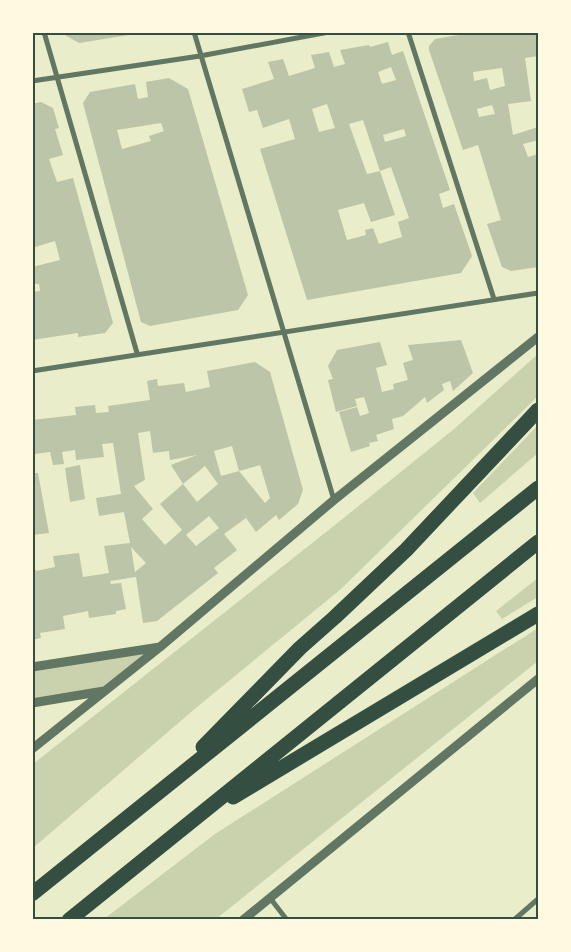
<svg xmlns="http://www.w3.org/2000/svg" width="571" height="952" font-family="Karla,sans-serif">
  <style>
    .green { fill: #cad2ad }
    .building { fill: #bcc5a7; fill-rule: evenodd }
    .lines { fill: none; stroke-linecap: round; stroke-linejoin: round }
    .minor { stroke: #617663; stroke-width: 5 }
    .tertiary { stroke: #617663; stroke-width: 9 }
    .motorway { stroke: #344e41; stroke-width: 15 }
    .neatline { fill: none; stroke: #344e41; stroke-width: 2 }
  </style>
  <rect width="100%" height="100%" fill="#e9edc9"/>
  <path class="green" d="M538,354V396L341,589L197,707L33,848V764L340,521L454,429Z
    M538,425V453L480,503L473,493Z
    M538,578V597L502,619L496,611Z
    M538,628V661L216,919H104L215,834Z
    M160,647L106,691L33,703V667Z"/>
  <path class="building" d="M64,32H135V34L79,43L65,35Z
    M476,32H538V56L525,58L531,101L508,104L513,135L538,127V140L523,144L528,157L538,154V196H536L538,212V267L511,271L502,267L487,224L501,220L478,145L463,150L429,50V46L435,39ZM502,68L505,86L490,90L487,78L474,81L473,72ZM492,105L495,114L479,117L477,109Z
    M388,42L392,55L403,51L450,190L439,194L443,208L454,204L472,256L461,273L307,300L260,149L295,139L289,119L263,128L257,110L249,112L242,89L274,79L268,62L283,59L289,76L315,68L311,55L329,52L334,67L345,64L340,50L369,45L370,47ZM391,67L396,80L382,84L378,72ZM327,104L335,128L319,132L312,109ZM363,120L380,171L391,167L409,218L398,222L402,237L379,244L373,228L365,230L366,235L347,240L338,210L364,203L371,222L395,215L380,171L367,174L349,124ZM404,129L406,136L385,142L383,135Z
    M169,78L188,89L248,295L238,310L150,326L141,322L83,103L90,92L135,84L138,99L148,97L146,82ZM161,123L164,131L149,136L151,141L122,149L117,130Z
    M41,102L53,108L59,128L55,129L63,155L49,159L57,182L73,178L113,323L105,333L78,337V333L32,340V292L40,291L39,284H33L32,267L60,260L55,241L32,248V104Z
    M461,340L473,373L453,391L450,381L442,384L444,390L427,403L425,397L403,416L392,419L394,429L376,435L378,441L369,443L370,446L351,452L339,412L357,407L360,416L369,413L364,397L355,399L357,406L336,412L328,380L333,379L328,366L337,350L380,342L387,365L376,368L382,392L394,389L393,384L408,380L403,363L413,360L408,345Z
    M255,362L270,372L303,490L298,504L279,520L276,515L256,532L246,518L224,534L237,550L214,568L218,573L157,621L143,623L136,577L110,581L111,584L121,583L126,609L116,611V614L89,618L88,611L63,616L65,629L40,633L41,638L32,640V562L36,571L55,567L53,556L79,553L83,577L109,573L104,546L130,543L124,512L99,516L96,498L121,494L113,443L102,444L104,457L76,460L75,450L62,452L64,464L53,465L50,452L35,454V458L32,459V420L76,415L75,407L95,405L96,413L109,412L108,406L150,400L147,381L157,379L158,386L184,383L186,392L210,387L207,371ZM150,431L153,453L169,451L170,460L197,455L171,465L183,484L205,466L218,484L197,502L183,484L160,504L182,530L165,545L142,519L153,509L134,486L145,480L138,433ZM232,446L239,471L221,476L214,451ZM260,465L270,498L265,503L239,471ZM209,516L219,528L196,546L186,535ZM131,547L146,563L135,572Z
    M80,465L85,499L70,502L65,468Z
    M32,473H38L49,533L32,535Z"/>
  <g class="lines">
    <path class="minor" d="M44,32L137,353
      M194,32L334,500
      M408,32L494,299
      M32,81L200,56L329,32
      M32,371L538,293
      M270,898L287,920
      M514,920L538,899"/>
    <path class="tertiary" d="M32,667L160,647
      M32,703L104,691
      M32,749L160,647L334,500L538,337
      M243,920L538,679"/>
    <path class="motorway" d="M203,747L300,648L335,617L406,550L538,410
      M233,797L538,614
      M32,894L538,488
      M69,920L538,542"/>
  </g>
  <rect width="571" height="952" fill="none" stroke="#fefae0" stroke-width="68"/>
  <rect x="34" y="34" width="503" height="884" class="neatline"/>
</svg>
